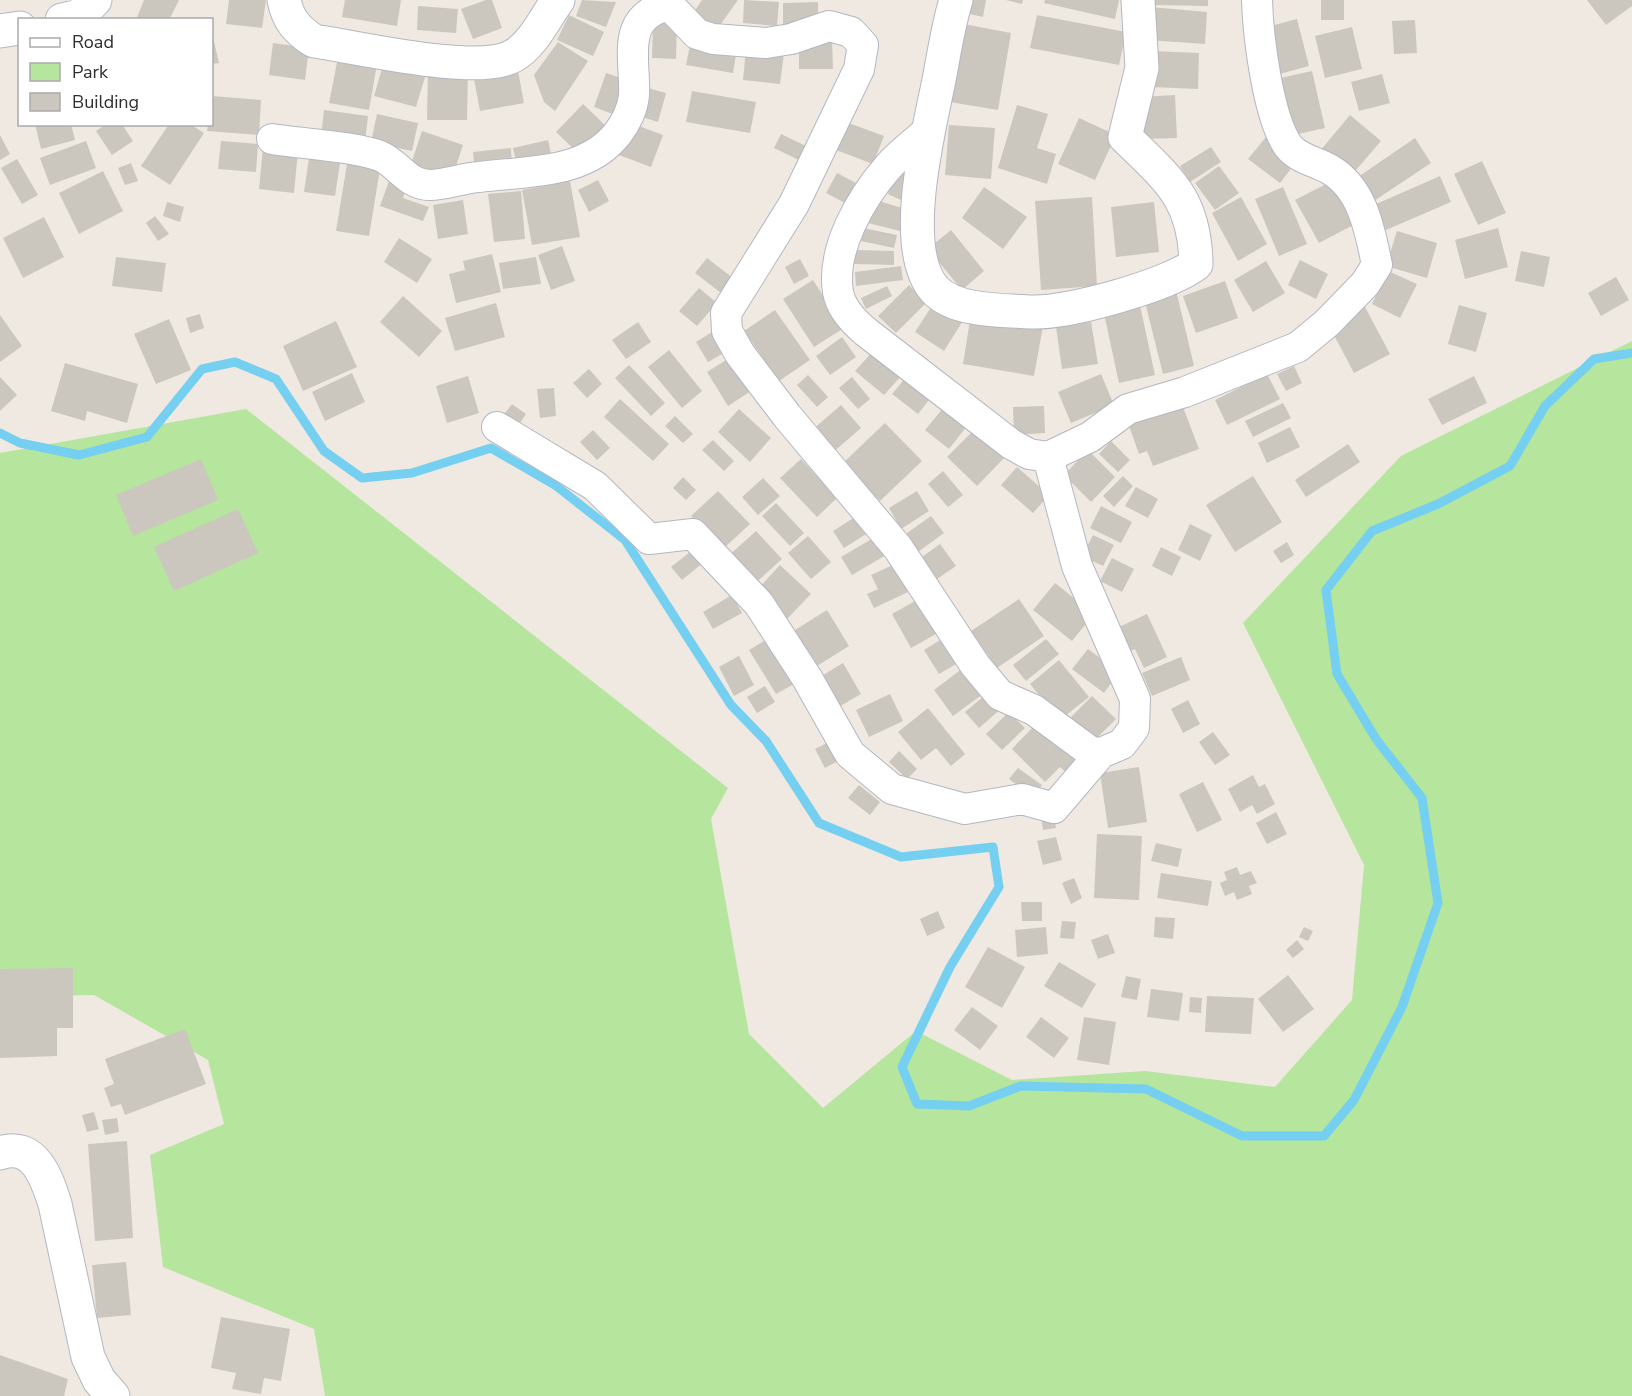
<svg xmlns="http://www.w3.org/2000/svg" width="1632" height="1396" font-family="'Nunito Sans',sans-serif">
  <style>
    .green { fill: #b6e59e }
    .lines { fill: none; stroke-linecap: round; stroke-linejoin: round }
    .stream { stroke: #75cff0; stroke-width: 9 }
    .building { fill: #cbc7bf }
    .street-casing { stroke: #b4b7c1; stroke-width: 32 }
    .secondary-casing { stroke: #b4b7c1; stroke-width: 35 }
    .street { stroke: #fff; stroke-width: 30 }
    .secondary { stroke: #fff; stroke-width: 33 }
  </style>
  <rect width="100%" height="100%" fill="#efe9e1"/>
  <path class="green" d="M1632,341V1396H325L314,1329L163,1267L150,1155L224,1124L208,1060L94,995L0,997V453L246,409L728,788L711,819L749,1034L823,1108L916,1031L1012,1080L1145,1071L1275,1087L1352,1000L1364,865L1243,623L1401,456Z"/>
  <g class="lines">
    <path class="stream" d="M0,433L20,443L79,455L147,437L202,369L235,362L276,379L324,451L362,478L412,473L491,448L555,485L625,540L731,705L766,741L819,823L901,857L993,847L999,887L950,967L902,1067L917,1104L969,1106L1021,1086L1146,1089L1242,1136H1324L1354,1100L1402,1007L1438,903L1422,798L1376,739L1337,674L1326,590L1372,531L1438,504L1510,466L1545,406L1594,359L1632,353"/>
  </g>
  <path class="building" d="M144,0H179L169,20H136Z
    M229,0H266L262,28L226,24Z
    M345,0H401L397,26L342,17Z
    M486,0H492L502,28L473,39L461,9Z
    M582,0L616,2L606,27L576,16Z
    M702,0H738L715,32L692,15Z
    M744,0L779,2L777,26L743,23Z
    M967,0H986L983,17L965,13Z
    M1006,0H1023L1022,4Z
    M1045,0H1119L1115,19L1044,3Z
    M1151,0H1208V6L1151,5Z
    M1321,0H1344V20H1321Z
    M1587,0H1632V6L1606,25Z
    M818,2V24L783,25V3Z
    M418,6L458,9L456,33L417,30Z
    M1150,7L1207,12L1205,44L1147,40Z
    M569,15L604,32L593,56L557,40Z
    M1037,15L1126,32L1119,65L1030,48Z
    M1297,19L1309,66L1276,75L1264,28Z
    M1415,20L1417,53L1394,54L1392,21Z
    M653,22L677,23L676,59L652,58Z
    M958,23L1011,33L998,110L944,101Z
    M1352,27L1362,69L1325,78L1315,36Z
    M212,33L219,63L212,64Z
    M832,39L833,69H799V40Z
    M691,40L737,49L733,73L686,65Z
    M558,42L588,61L555,111L544,102L534,75Z
    M273,43L309,48L305,80L269,75Z
    M746,48L784,53L780,84L743,80Z
    M1152,51L1199,53L1198,89L1151,87Z
    M338,57L377,64L369,110L329,103Z
    M383,65L425,77L416,107L374,96Z
    M428,69L468,70L467,120H427Z
    M518,71L524,103L480,111L474,79Z
    M1312,71L1325,128L1289,136L1276,79Z
    M606,73L630,81L618,116L594,107Z
    M1382,74L1390,103L1359,111L1351,82Z
    M644,87L666,93L658,122L636,115Z
    M692,91L756,102L750,133L686,122Z
    M1175,95L1177,138L1142,139L1141,97Z
    M212,96L261,100L259,135L207,131L208,124H212Z
    M583,104L608,128L581,156L556,132Z
    M1017,105L1048,114L1037,148L1056,154L1047,184L998,168Z
    M324,110L368,116L365,142L321,137Z
    M377,114L418,123L412,151L371,142Z
    M1350,115L1381,141L1350,177L1320,151Z
    M1079,118L1116,135L1095,180L1058,164Z
    M846,122L884,136L873,164L836,150Z
    M631,123L663,135L651,167L619,155Z
    M35,124H71L75,140L41,149Z
    M106,124H122L133,141L112,155L96,131Z
    M169,124H190L204,133L170,185L141,166Z
    M949,125L995,128L991,179L945,175Z
    M422,131L463,145L452,178L411,164Z
    M781,134L812,149L805,163L774,148Z
    M0,135L10,154L0,160Z
    M1266,137L1297,161L1280,183L1248,159Z
    M1415,138L1431,163L1374,201L1358,177Z
    M548,140L553,162L518,170L513,148Z
    M86,141L96,168L50,185L40,158Z
    M221,141L258,144L256,172L218,169Z
    M263,147L298,151L294,193L259,189Z
    M1211,147L1221,162L1190,182L1180,166Z
    M511,148L512,169L475,173L473,152Z
    M309,158L340,163L335,196L304,192Z
    M17,159L38,195L22,204L1,168Z
    M1482,161L1506,213L1478,225L1454,174Z
    M131,163L138,181L125,185L118,168Z
    M347,164L380,169L369,236L336,231Z
    M900,165L915,171L903,201L888,194Z
    M1219,166L1239,193L1215,210L1195,183Z
    M103,171L123,211L79,234L59,193Z
    M837,173L858,184L847,204L826,193Z
    M1440,176L1451,202L1386,230L1374,205Z
    M390,178L407,184L403,198L429,207L423,221L380,206Z
    M598,180L609,201L589,212L578,190Z
    M570,181L580,237L532,245L522,190Z
    M1332,181L1355,224L1319,243L1295,200Z
    M984,187L1027,217L1003,249L962,218Z
    M1283,187L1307,244L1279,256L1255,199Z
    M521,191L525,239L494,242L488,194Z
    M1092,197L1097,286L1041,290L1035,201Z
    M1241,197L1267,244L1238,261L1212,213Z
    M463,200L468,234L438,239L433,205Z
    M875,200L906,209L900,231L868,223Z
    M167,202L184,207L180,222L163,216Z
    M1154,202L1159,252L1116,257L1111,207Z
    M155,216L169,234L158,241L146,223Z
    M44,217L64,257L23,278L3,238Z
    M863,228L897,235L894,248L861,241Z
    M1498,228L1508,267L1465,279L1455,240Z
    M951,230L984,271L962,290L928,249Z
    M1397,231L1437,243L1427,278L1386,266Z
    M399,238L432,259L417,283L384,262Z
    M562,246L575,281L551,290L538,255Z
    M855,250L894,251V265L854,264Z
    M1521,251L1550,257L1544,287L1515,281Z
    M492,254L501,292L456,303L449,274L465,270L463,261Z
    M116,257L166,263L162,292L112,286Z
    M536,257L541,284L503,289L499,263Z
    M707,258L733,278L721,293L695,273Z
    M800,259L809,276L794,284L785,267Z
    M1300,260L1328,274L1316,299L1288,285Z
    M1266,261L1285,293L1253,312L1234,280Z
    M901,266L903,280L856,286L855,272Z
    M1388,271L1417,284L1400,318L1372,304Z
    M1616,277L1629,300L1601,316L1588,293Z
    M813,280L844,328L814,347L783,299Z
    M1225,281L1238,318L1196,333L1183,296Z
    M909,285L926,303L896,333L878,316Z
    M887,286L892,296L866,309L861,298Z
    M699,288L717,303L697,326L679,311Z
    M1176,290L1194,366L1163,374L1144,298Z
    M403,296L442,331L419,357L380,322Z
    M935,301L964,319L944,351L915,332Z
    M1139,301L1155,375L1119,383L1103,309Z
    M496,303L505,337L455,351L445,318Z
    M1459,305L1487,313L1476,352L1448,344Z
    M1365,307L1390,354L1354,373L1329,326Z
    M775,310L810,360L779,381L744,331Z
    M200,314L204,328L190,333L186,318Z
    M971,314L1043,326L1034,376L963,364Z
    M0,315L22,346L0,362Z
    M169,319L191,370L156,384L134,334Z
    M336,321L357,367L303,391L283,346Z
    M638,322L651,342L626,359L612,340Z
    M1091,322L1098,364L1062,369L1056,327Z
    M712,332L724,353L708,362L696,342Z
    M842,337L856,357L830,375L816,356Z
    M875,349L904,373L884,395L855,371Z
    M669,350L702,391L682,408L648,367Z
    M731,357L751,391L728,406L707,372Z
    M65,363L138,384L127,423L87,411L85,421L51,411Z
    M629,365L665,403L651,416L615,378Z
    M1294,366L1302,383L1286,391L1277,374Z
    M589,369L602,384L587,398L573,383Z
    M352,373L365,402L325,421L312,392Z
    M1101,374L1114,405L1071,423L1058,392Z
    M1267,374L1280,399L1227,425L1215,400Z
    M808,375L828,397L817,407L797,385Z
    M468,376L479,413L447,423L436,386Z
    M907,376L932,396L918,414L892,394Z
    M1474,376L1487,403L1442,425L1428,399Z
    M0,377L17,395L0,411Z
    M852,377L870,399L858,409L839,388Z
    M554,388L556,416L540,418L537,389Z
    M620,399L669,444L653,461L604,417Z
    M1283,403L1291,418L1253,437L1245,421Z
    M512,404L526,414L518,426L503,416Z
    M841,405L861,428L831,454L811,431Z
    M1044,406L1045,433L1014,435L1013,407Z
    M944,407L967,426L949,449L925,430Z
    M1183,407L1199,449L1153,466L1147,451L1139,454L1128,423L1152,414L1153,418Z
    M739,409L771,438L750,462L718,432Z
    M675,416L693,434L683,443L665,426Z
    M885,423L922,461L880,501L843,463Z
    M978,426L1007,455L977,486L947,457Z
    M1290,427L1300,447L1267,463L1258,443Z
    M593,430L610,448L597,460L580,442Z
    M713,440L734,461L724,471L702,450Z
    M1111,441L1130,460L1118,472L1099,454Z
    M1348,444L1360,462L1306,497L1295,480Z
    M1088,450L1115,477L1091,502L1064,475Z
    M201,459L218,500L133,536L116,495Z
    M801,459L837,498L817,517L780,478Z
    M1017,467L1049,495L1033,513L1001,485Z
    M943,471L963,495L948,507L928,484Z
    M1123,476L1133,486L1114,507L1103,496Z
    M1253,476L1282,522L1235,552L1206,505Z
    M683,477L696,490L686,500L673,488Z
    M763,478L780,496L758,515L742,497Z
    M1136,487L1158,499L1148,518L1125,506Z
    M718,491L750,524L723,549L691,516Z
    M917,491L929,511L901,529L889,508Z
    M776,503L804,533L790,546L762,516Z
    M1101,506L1132,522L1121,543L1090,528Z
    M238,509L258,553L174,591L154,547Z
    M860,514L871,531L844,548L833,531Z
    M931,516L944,533L915,554L903,536Z
    M1190,524L1212,535L1200,561L1178,550Z
    M756,531L782,559L751,587L725,559Z
    M1093,535L1114,545L1103,566L1082,556Z
    M808,536L831,562L811,579L788,553Z
    M875,537L886,555L852,575L841,557Z
    M1287,542L1294,555L1281,563L1273,551Z
    M940,544L956,566L937,579L922,557Z
    M1161,547L1181,557L1172,576L1152,566Z
    M695,548L705,561L682,580L671,567Z
    M1112,558L1134,569L1122,592L1100,581Z
    M895,564L908,592L874,608L867,594L878,589L871,575Z
    M780,565L811,594L787,619L757,590Z
    M1055,583L1094,614L1072,641L1033,610Z
    M732,595L742,613L713,629L703,612Z
    M924,596L943,630L911,648L892,614Z
    M1019,599L1044,636L997,668L971,631Z
    M827,610L849,646L809,671L787,635Z
    M1147,614L1167,657L1144,668L1135,649L1130,651L1119,627Z
    M776,634L803,679L776,694L749,650Z
    M945,637L961,661L939,674L924,650Z
    M1046,639L1059,654L1026,681L1013,665Z
    M1088,649L1119,672L1104,693L1072,669Z
    M739,656L754,685L734,696L719,667Z
    M1181,657L1190,680L1152,696L1142,673Z
    M1059,660L1089,697L1060,720L1030,684Z
    M843,663L861,694L837,708L820,677Z
    M967,665L987,691L953,716L934,690Z
    M765,686L775,702L757,713L747,697Z
    M990,691L1003,707L979,728L965,712Z
    M890,694L903,721L869,737L856,710Z
    M1092,696L1116,719L1094,741L1070,718Z
    M1188,700L1200,724L1183,733L1171,709Z
    M928,708L965,754L951,766L936,748L921,760L898,732Z
    M1009,712L1025,728L1002,750L986,734Z
    M1035,725L1062,750L1068,744L1085,760L1070,776L1060,767L1045,782L1012,749Z
    M1213,732L1230,755L1215,765L1199,742Z
    M831,741L840,760L825,768L815,749Z
    M899,751L917,769L907,779L889,762Z
    M1139,767L1147,822L1108,828L1100,773Z
    M1018,768L1042,785L1033,797L1009,779Z
    M1253,775L1259,787L1265,784L1275,804L1257,814L1252,805L1240,812L1228,789Z
    M1203,782L1222,820L1197,832L1179,794Z
    M859,785L880,802L870,815L848,798Z
    M1276,812L1287,834L1267,844L1256,823Z
    M1054,815L1056,828L1043,830L1041,818Z
    M1097,834L1142,836L1139,900L1094,898Z
    M1056,837L1062,860L1043,865L1037,841Z
    M1156,843L1182,849L1178,867L1151,861Z
    M1237,867L1240,875L1251,871L1257,883L1249,886L1252,894L1237,900L1234,892L1225,896L1220,883L1227,880L1224,872Z
    M1161,873L1212,881L1208,906L1157,898Z
    M1074,878L1082,898L1071,904L1062,883Z
    M1021,902H1042V921H1022Z
    M938,911L945,928L927,936L920,919Z
    M1155,917L1175,918L1173,939L1154,937Z
    M1062,921L1076,922L1074,939L1060,938Z
    M1046,927L1048,954L1017,957L1015,930Z
    M1304,927L1313,931L1308,941L1299,937Z
    M1108,934L1115,953L1098,959L1091,940Z
    M1297,940L1304,949L1293,958L1286,950Z
    M988,947L1025,967L1002,1008L965,987Z
    M1059,962L1096,984L1082,1008L1044,986Z
    M73,968V1028H57V1056L0,1058V969Z
    M1288,975L1314,1009L1283,1032L1258,999Z
    M1126,976L1141,979L1137,1000L1121,997Z
    M1151,989L1183,993L1179,1021L1147,1017Z
    M1207,996L1254,998L1251,1034L1205,1032Z
    M1190,997L1202,998L1201,1013L1189,1012Z
    M972,1007L998,1026L980,1050L954,1030Z
    M1041,1017L1069,1038L1054,1058L1026,1037Z
    M1084,1017L1116,1022L1109,1065L1077,1060Z
    M185,1029L206,1084L125,1115L121,1104L111,1107L104,1088L114,1084L105,1059Z
    M94,1112L99,1129L87,1132L82,1115Z
    M117,1118L119,1132L105,1135L102,1120Z
    M127,1141L133,1238L95,1241L88,1144Z
    M126,1262L131,1315L97,1318L92,1265Z
    M221,1317L290,1329L281,1381L264,1378L261,1394L232,1389L236,1373L211,1368Z
    M0,1355L68,1379L64,1396H0Z"/>
  <g class="lines">
    <defs>
      <path id="street" d="M272,139C302,144 354,146 380,156C399,164 407,185 430,185C446,185 463,178 479,177C526,171 586,175 618,133C626,123 633,108 634,95C636,59 619,17 669,5L697,34L713,39L766,43L791,39L829,26L851,32L863,45L859,69L794,204L726,313L727,331L740,354L787,416L898,548L975,665L1000,695L1034,710L1091,752L1101,753L1122,744L1134,728L1135,699L1077,566L1048,457L1029,454L1011,444L866,332C854,322 841,309 838,292C831,249 861,198 888,167C900,153 916,142 929,129
        M497,427L595,486L649,539L693,534L759,604L807,678L850,754L892,789L965,809L1022,799L1054,808L1101,753
        M1048,457L1090,437L1128,409L1185,392L1298,347L1327,323L1365,284L1377,265C1370,231 1363,188 1329,169C1317,162 1299,159 1289,147C1268,119 1258,35 1257,0"/>
      <path id="secondary" d="M284,0C288,20 297,30 314,41C357,47 477,76 513,56C533,45 545,18 558,0
        M956,0C948,26 944,54 939,80C929,130 898,249 935,290C956,312 1004,310 1031,312C1067,314 1169,285 1196,264C1195,199 1169,180 1125,137L1142,68L1138,0
        M62,20L79,16L95,0
        M0,31L20,28
        M0,1153C35,1141 47,1179 55,1204L88,1357L99,1380L113,1396"/>
    </defs>
    <use href="#street" class="street-casing"/>
    <use href="#secondary" class="secondary-casing"/>
    <use href="#street" class="street"/>
    <use href="#secondary" class="secondary"/>
  </g>
  <rect x="18" y="18" width="195" height="108" fill="#ffffff" stroke="#ababab" stroke-width="1.5"/>
  <rect x="30" y="38" width="30" height="9" fill="#ffffff" stroke="#ababab" stroke-width="1.5"/>
  <text x="72" y="48" font-size="18" fill="#2e2e2e">Road</text>
  <rect x="30" y="63" width="30" height="18" fill="#b6e59e" stroke="#ababab" stroke-width="1.5"/>
  <text x="72" y="78" font-size="18" fill="#2e2e2e">Park</text>
  <rect x="30" y="93" width="30" height="18" fill="#cbc7bf" stroke="#ababab" stroke-width="1.5"/>
  <text x="72" y="108" font-size="18" fill="#2e2e2e">Building</text>
</svg>
